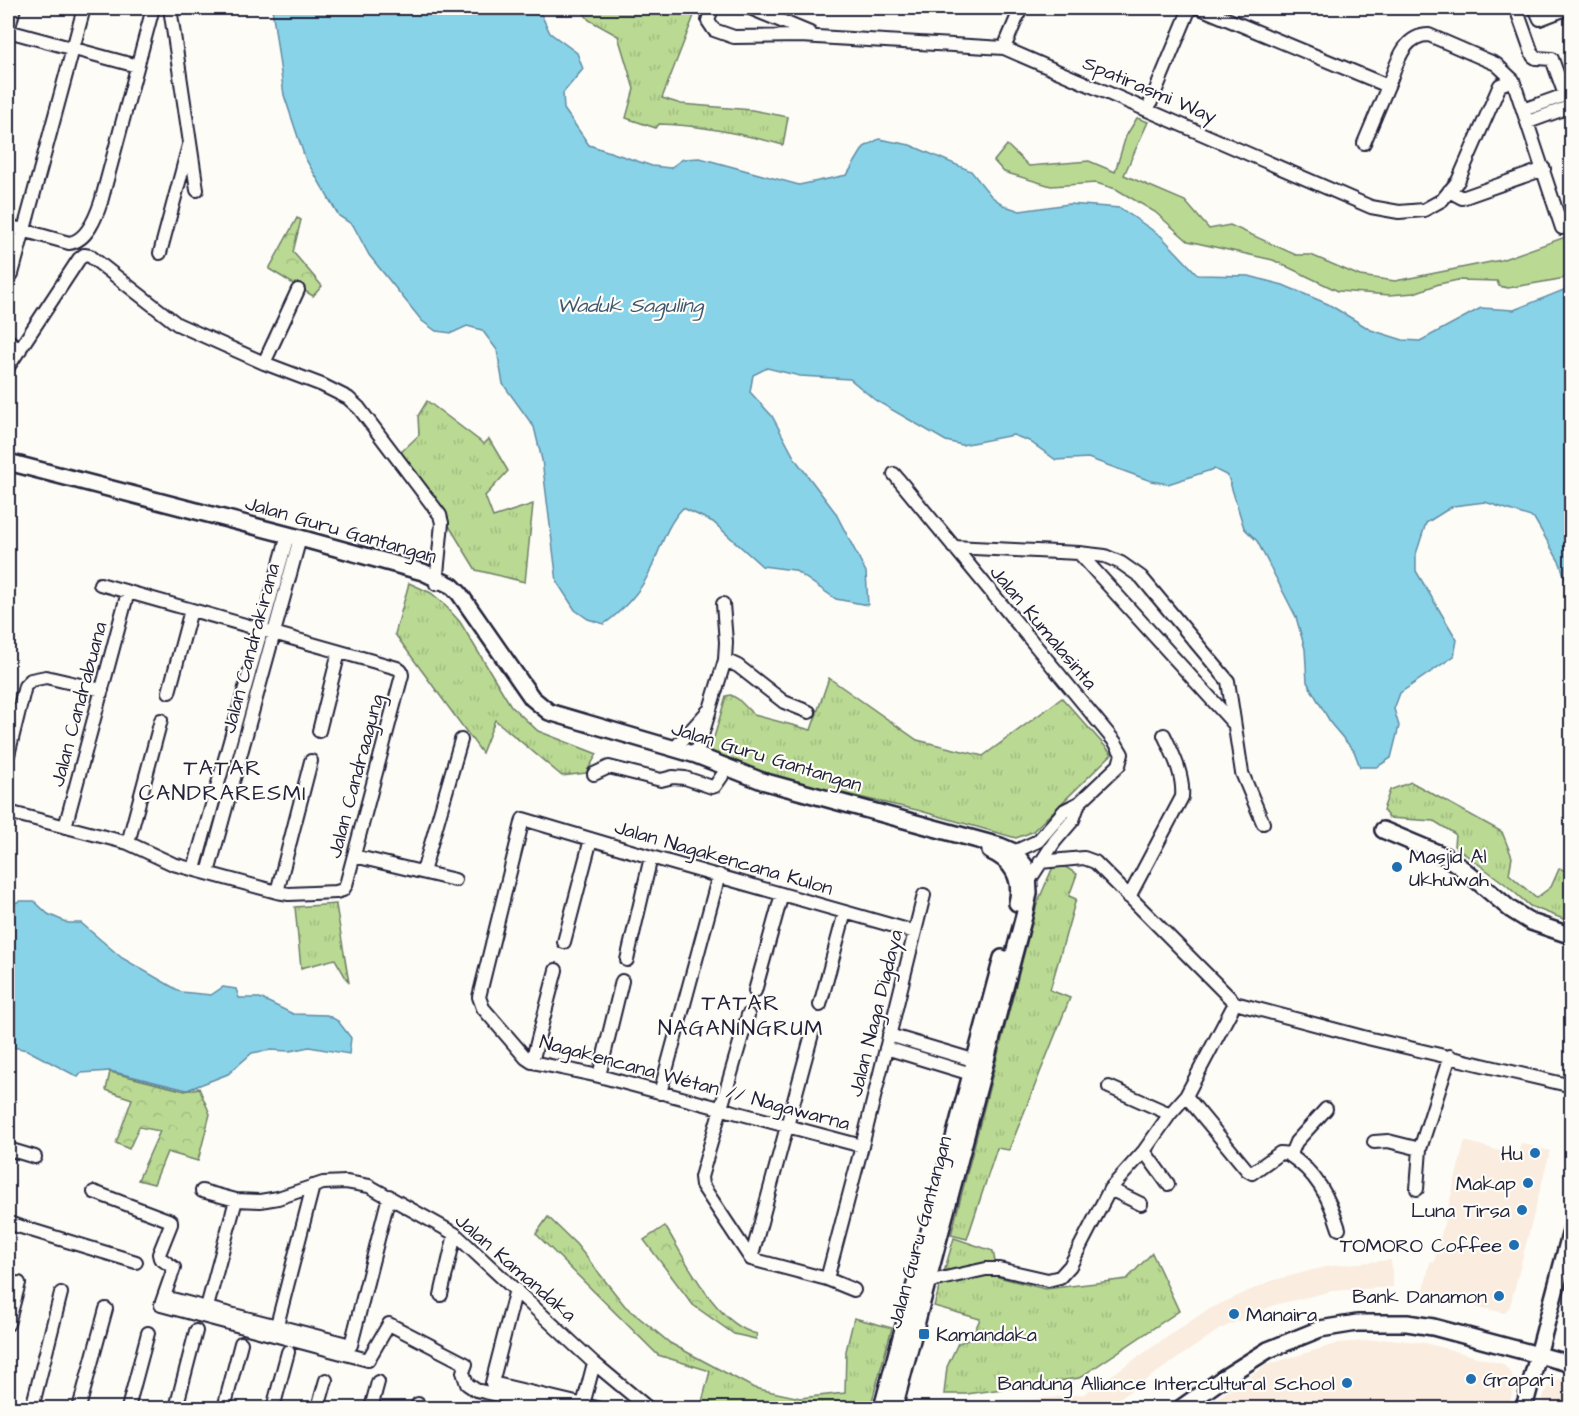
<svg xmlns="http://www.w3.org/2000/svg" width="1579" height="1416" font-family="'Architects Daughter',sans-serif">
  <style>
    .built { fill: #faecde }
    .grass { fill: url(#grass-tufts); stroke: #6e7e67; stroke-width: 1.5 }
    .forest { fill: url(#forest-crowns); stroke: #6e7e67; stroke-width: 1.5 }
    .green { fill: #bada93; stroke: #6e7e67; stroke-width: 1.5 }
    .water { fill: #89d3e9; stroke: #608ca3; stroke-width: 1.5 }
    .lines { fill: none; stroke-linecap: round; stroke-linejoin: round }
    .minor-casing { stroke: #22223b; stroke-width: 16 }
    .tertiary-casing { stroke: #22223b; stroke-width: 20 }
    .minor { stroke: #fdfcf7; stroke-width: 12 }
    .tertiary { stroke: #fdfcf7; stroke-width: 15 }
    .poi-dot { fill: #1f6fb2; stroke: #fdfcf7; stroke-width: 2 }
    .labels { text-anchor: middle; stroke-width: 4.5; stroke-linejoin: round; paint-order: stroke }
    .street-label { font-size: 20px; fill: #22223b; stroke: #fdfcf7 }
    .poi-label { font-size: 20px; fill: #22223b; stroke: #fdfcf7; text-anchor: end }
    .water-label { font-size: 21px; font-style: italic; fill: #41576f; stroke: #fdfcf7 }
    .quarter-label { font-size: 22px; letter-spacing: 1.5px; fill: #22223b; stroke: #fdfcf7 }
  </style>
  <defs>
    <pattern id="grass-tufts" width="24" height="20" patternUnits="userSpaceOnUse" patternTransform="scale(1.5)"><rect width="24" height="20" fill="#bada93"/><path d="M3 7l-1-3M5 7V3M7 7l1-3M15 17l-1-3M17 17v-4M19 17l1-3" fill="none" stroke="#a0bb80"/></pattern>
    <pattern id="forest-crowns" width="20" height="18" patternUnits="userSpaceOnUse" patternTransform="scale(1.5)"><rect width="20" height="18" fill="#bada93"/><path d="M2 6a3 3 0 1 1 6 0M12 15a3 3 0 1 1 6 0" fill="none" stroke="#a0bb80"/></pattern>
  </defs>
  <rect width="100%" height="100%" fill="#fdfcf7"/>
  <filter id="ink" filterUnits="userSpaceOnUse"><feTurbulence type="fractalNoise" baseFrequency=".0167" numOctaves="2"/><feDisplacementMap in="SourceGraphic" scale="12" xChannelSelector="R" yChannelSelector="G"/><feConvolveMatrix kernelMatrix="1 2 1 2 8 2 1 2 1" color-interpolation-filters="sRGB"/></filter>
  <g filter="url(#ink)">
    <path class="built" d="M1465,1141L1517,1156L1521,1143L1550,1151L1510,1306L1505,1313L1423,1295L1430,1262L1434,1263Z
      M1391,1260L1393,1287L1332,1291L1274,1305L1220,1329L1105,1408H933L934,1404L960,1408L1084,1394L1207,1310L1271,1281L1329,1266Z
      M1389,1339L1425,1343L1503,1364L1512,1374L1513,1390L1508,1408H1202L1267,1365L1339,1343Z
      M1560,1379L1571,1381V1408H1541L1544,1394L1551,1385Z"/>
    <path class="grass" d="M580,8H697L662,98L681,104L752,110L788,117L783,145C743,134 700,125 659,124L656,128L626,118L634,89L618,36L589,20Z
      M427,401L484,444L489,439L508,471L485,496L493,517L533,504L525,582L476,570L446,521L397,456L419,435L418,416Z
      M409,583L431,593L442,602L460,622L511,706L538,731L597,754L586,773L562,776L495,720L482,753L395,634Z
      M829,678L917,740L983,756L1062,698L1112,754L1032,832L1016,838L917,810L783,780L709,755L726,696L731,695L738,699L754,715L811,730Z
      M1411,782L1502,832L1512,857L1509,874L1536,898L1551,887L1559,869L1571,871V922L1530,906L1505,884L1454,846L1455,834L1434,821L1389,818L1383,810L1390,790Z
      M1062,865L1077,874L1069,896L1076,899L1050,990L1070,998L1009,1150L997,1148L967,1239L951,1235L1037,904L1053,867Z
      M336,904V905L349,983L335,959L301,968L295,907Z
      M548,1217L576,1244L625,1306L670,1343L754,1388L800,1398L845,1393L846,1351L854,1318L892,1328L870,1408H707L701,1406L710,1371L658,1355L536,1234Z
      M954,1238L993,1251L998,1277L1045,1289L1096,1283L1127,1279L1152,1253L1179,1311L1079,1378L967,1394H944L947,1367L958,1343L971,1339L980,1319L934,1306Z"/>
    <path class="forest" d="M297,218L301,220L293,252L322,286L313,296L269,269Z
      M110,1072L185,1091L199,1088L210,1114L198,1161L167,1152L154,1184L138,1180L160,1131L139,1127L129,1149L116,1143L132,1099L106,1090Z
      M665,1226C686,1260 716,1325 757,1334L756,1339L734,1334L693,1305L644,1240Z"/>
    <path class="green" d="M1137,118L1148,122L1124,175L1185,201L1209,229L1230,225L1296,255H1311L1360,276L1395,281L1501,260L1571,235V277L1508,288L1499,286L1497,281L1458,280L1439,284L1414,293L1390,295L1338,291L1273,260L1188,241L1155,212L1116,189L1096,183L1051,186L1004,172L994,161L1007,145L1029,166L1089,161L1115,172L1126,136Z"/>
    <path class="water" d="M272,8H538L550,33L577,53L583,69L563,93L564,109L589,145L652,166L670,168L683,159L700,158L799,185L847,175L864,147L879,139L910,145L971,171L991,196L1005,206L1020,211L1069,204L1120,208L1161,236L1198,275L1249,276L1283,285L1328,304L1371,330L1403,340L1420,341L1481,308L1514,310L1571,287V596L1560,563L1534,518L1485,502L1453,506L1426,523L1416,554V571L1457,640L1454,656L1400,693L1394,709L1399,726L1391,758L1377,767H1360L1354,751L1332,725L1307,682L1305,649L1296,617L1257,541L1244,528L1228,476L1214,469L1168,484L1151,481L1088,458L1056,460L1029,441L1013,435L962,445L946,441L875,400L850,379L800,376L767,368L753,375L750,392L772,416L795,459L835,512L866,572L868,605L836,599L794,570L762,566L713,522L683,508C665,526 660,552 648,575C640,592 620,613 604,624L588,619L575,610L557,582L542,460L534,427L503,384L497,350L482,330L467,326L452,333L436,331L422,321L369,255L353,225L339,216L305,158L284,95Z
      M20,901H34L48,914L68,923H81L122,958L181,992L211,995L223,987L236,989L239,998H260L293,1014L327,1015L338,1021L351,1038L349,1054L309,1047L290,1051L268,1050L252,1053L228,1074L187,1090L110,1071L81,1073L78,1077L27,1050L8,1046V905Z"/>
    <g class="lines">
      <defs>
        <path id="minor" d="M170,8L197,190
          M712,8L708,21L714,30L734,37L800,36L1004,48L1371,207L1399,212L1424,210L1442,200L1458,181L1500,85L1513,80
          M750,8L810,33
          M1200,8L1388,86C1397,65 1402,35 1429,35L1496,64L1513,80L1562,228
          M1516,8L1533,56L1536,58L1552,59L1565,95
          M1535,8L1540,19L1569,8
          M8,31L137,66
          M8,31L14,8
          M1004,48L1021,8
          M1148,109L1190,8
          M1523,110L1565,95H1570
          M1528,122L1572,106
          M1364,143L1388,86
          M1449,191L1462,198L1544,169
          M8,226L69,243C87,241 96,217 101,202L153,8
          M160,253L189,145
          M12,274L84,8
          M8,340L20,350
          M264,363L298,290
          M8,367L79,259L84,255L90,256L177,324L264,363L322,385L348,398L359,408L440,515L442,523L436,584
          M894,474L1115,742L1122,754L1119,765L1079,803L1065,810L1038,841L1014,852L1010,858
          M953,547L1079,553L1105,556L1121,563L1141,577L1228,681L1242,773L1263,823
          M1079,553L1234,724
          M725,660L738,666L784,702L809,712
          M169,692L191,610
          M319,731L339,652
          M674,749L708,711
          M8,755L25,686L31,680L46,677L102,690
          M696,755L725,660L726,642L723,604
          M594,774L609,767L661,780L673,777L685,778L712,787L715,786L722,776
          M8,812L128,843L173,864L277,892L289,894L336,892L343,890L346,885L402,675L401,671L397,668L100,584
          M65,827L128,592
          M128,843L161,720
          M354,856L455,880
          M1040,862L1084,858L1095,862L1235,1003
          M194,869L288,535
          M423,872L461,740
          M208,873L300,538
          M1027,884L1055,841L1073,820L1079,803
          M277,892L311,761
          M1129,897L1182,797C1184,775 1173,754 1164,735
          M564,942L591,839
          M627,960L651,857
          M755,991L782,894
          M820,1005L845,912
          M748,1015L701,1177L702,1185L751,1259L827,1279L854,1290
          M889,1035L983,1063
          M886,1048L978,1076
          M532,1062L556,970
          M599,1076L622,981
          M1109,1087L1170,1114
          M660,1093L719,875
          M1186,1096L1247,1170L1252,1173L1280,1153L1291,1154L1296,1142L1326,1109
          M1374,1142L1388,1141L1420,1149
          M862,1146L599,1076L532,1062L526,1058L483,1008L479,997L523,819L651,857L915,932
          M8,1149L35,1157
          M1144,1151L1168,1184
          M1288,1154C1317,1173 1329,1197 1339,1229
          M1110,1189L1141,1204
          M1417,1189L1420,1149L1450,1056
          M202,1191L236,1200L260,1201L278,1198L323,1183L346,1182L369,1186L455,1234L594,1363L648,1408
          M94,1192L171,1221V1224L159,1254L160,1258L174,1268L161,1305L368,1360L389,1324L466,1364L463,1372L467,1384L476,1390L555,1408
          M8,1223L136,1262
          M751,1259L812,1034
          M827,1279L862,1146L924,895
          M927,1282L986,1269H999L1048,1280L1060,1277L1070,1266L1110,1189L1144,1151L1170,1114L1186,1096L1235,1003L1363,1037L1572,1086
          M516,1289L492,1383L597,1408
          M441,1295L455,1234
          M172,1299L351,1345L389,1196
          M207,1307L236,1200
          M8,1324L19,1283
          M277,1325L313,1186
          M583,1405L594,1363
          M32,1408L61,1293
          M79,1408L106,1309
          M128,1408L148,1333
          M176,1408L196,1331
          M224,1408L241,1343
          M273,1408L288,1352
          M318,1408L326,1380
          M371,1408L378,1382
          M416,1408L418,1404"/>
        <path id="tertiary" d="M8,462L300,538L423,572L452,586L459,593L532,698L549,712L696,755L762,781L1000,846L1014,852L1025,866L1028,874L1029,893L1024,916L894,1408
          M1383,830L1445,856L1463,869L1510,909L1531,922L1572,936
          M990,851C1012,860 1023,879 1017,903
          M882,1408L1002,958
          M1181,1408L1225,1377L1268,1350L1320,1329L1357,1323H1407L1433,1327L1572,1364
          M1524,1408L1572,1227"/>
      </defs>
      <use href="#minor" class="minor-casing"/>
      <use href="#tertiary" class="tertiary-casing"/>
      <use href="#minor" class="minor"/>
      <use href="#tertiary" class="tertiary"/>
    </g>
  </g>
  <g class="poi-dot">
    <circle cx="1397" cy="867" r="6"/>
    <circle cx="1535" cy="1153" r="6"/>
    <circle cx="1528" cy="1183" r="6"/>
    <circle cx="1522" cy="1210" r="6"/>
    <circle cx="1514" cy="1245" r="6"/>
    <circle cx="1499" cy="1296" r="6"/>
    <circle cx="1234" cy="1314" r="6"/>
    <rect x="918" y="1328" width="12" height="12" rx="3"/>
    <circle cx="1471" cy="1379" r="6"/>
    <circle cx="1347" cy="1383" r="6"/>
  </g>
  <g class="labels">
    <g class="street-label">
      <text transform="translate(1150 89) rotate(23)" y="7">Spatirasmi Way</text>
      <text transform="translate(341 529) rotate(16)" y="7">Jalan Guru Gantangan</text>
      <text transform="translate(1044 627) rotate(50)" y="7">Jalan Kumalasinta</text>
      <text transform="translate(250 648) rotate(-75)" y="7">Jalan Candrakirana</text>
      <text transform="translate(78 704) rotate(-75)" y="7">Jalan Candrabuana</text>
      <text transform="translate(767 756) rotate(17)" y="7">Jalan Guru Gantangan</text>
      <text transform="translate(355 776) rotate(-75)" y="7">Jalan Candraagung</text>
      <text transform="translate(724 857) rotate(16)" y="7">Jalan Nagakencana Kulon</text>
      <text transform="translate(875 1013) rotate(-76)" y="7">Jalan Naga Digdaya</text>
      <text transform="translate(695 1082) rotate(15)" y="7">Nagakencana Wétan // Nagawarna</text>
      <text transform="translate(919 1232) rotate(-75)" y="7">Jalan Guru Gantangan</text>
      <text transform="translate(516 1267) rotate(41)" y="7">Jalan Kamandaka</text>
    </g>
    <g class="poi-label">
      <text x="1409" y="863" text-anchor="start">Masjid Al<tspan x="1409" dy="23">Ukhuwah</tspan></text>
      <text x="1523" y="1160">Hu</text>
      <text x="1516" y="1190">Makap</text>
      <text x="1510" y="1217">Luna Tirsa</text>
      <text x="1502" y="1252">TOMORO Coffee</text>
      <text x="1487" y="1303">Bank Danamon</text>
      <text x="1246" y="1321" text-anchor="start">Manaira</text>
      <text x="936" y="1341" text-anchor="start">Kamandaka</text>
      <text x="1483" y="1386" text-anchor="start">Grapari</text>
      <text x="1335" y="1390">Bandung Alliance Intercultural School</text>
    </g>
    <g class="water-label">
      <text x="630" y="312">Waduk Saguling</text>
    </g>
    <g class="quarter-label">
      <text x="223" y="775">TATAR<tspan x="223" dy="25">CANDRARESMI</tspan></text>
      <text x="741" y="1010">TATAR<tspan x="741" dy="25">NAGANINGRUM</tspan></text>
    </g>
  </g>
  <rect width="1579" height="1416" fill="none" stroke="#fdfcf7" stroke-width="30"/>
  <rect x="15" y="15" width="1549" height="1386" fill="none" stroke="#22223b" stroke-width="2" filter="url(#ink)"/>
</svg>
